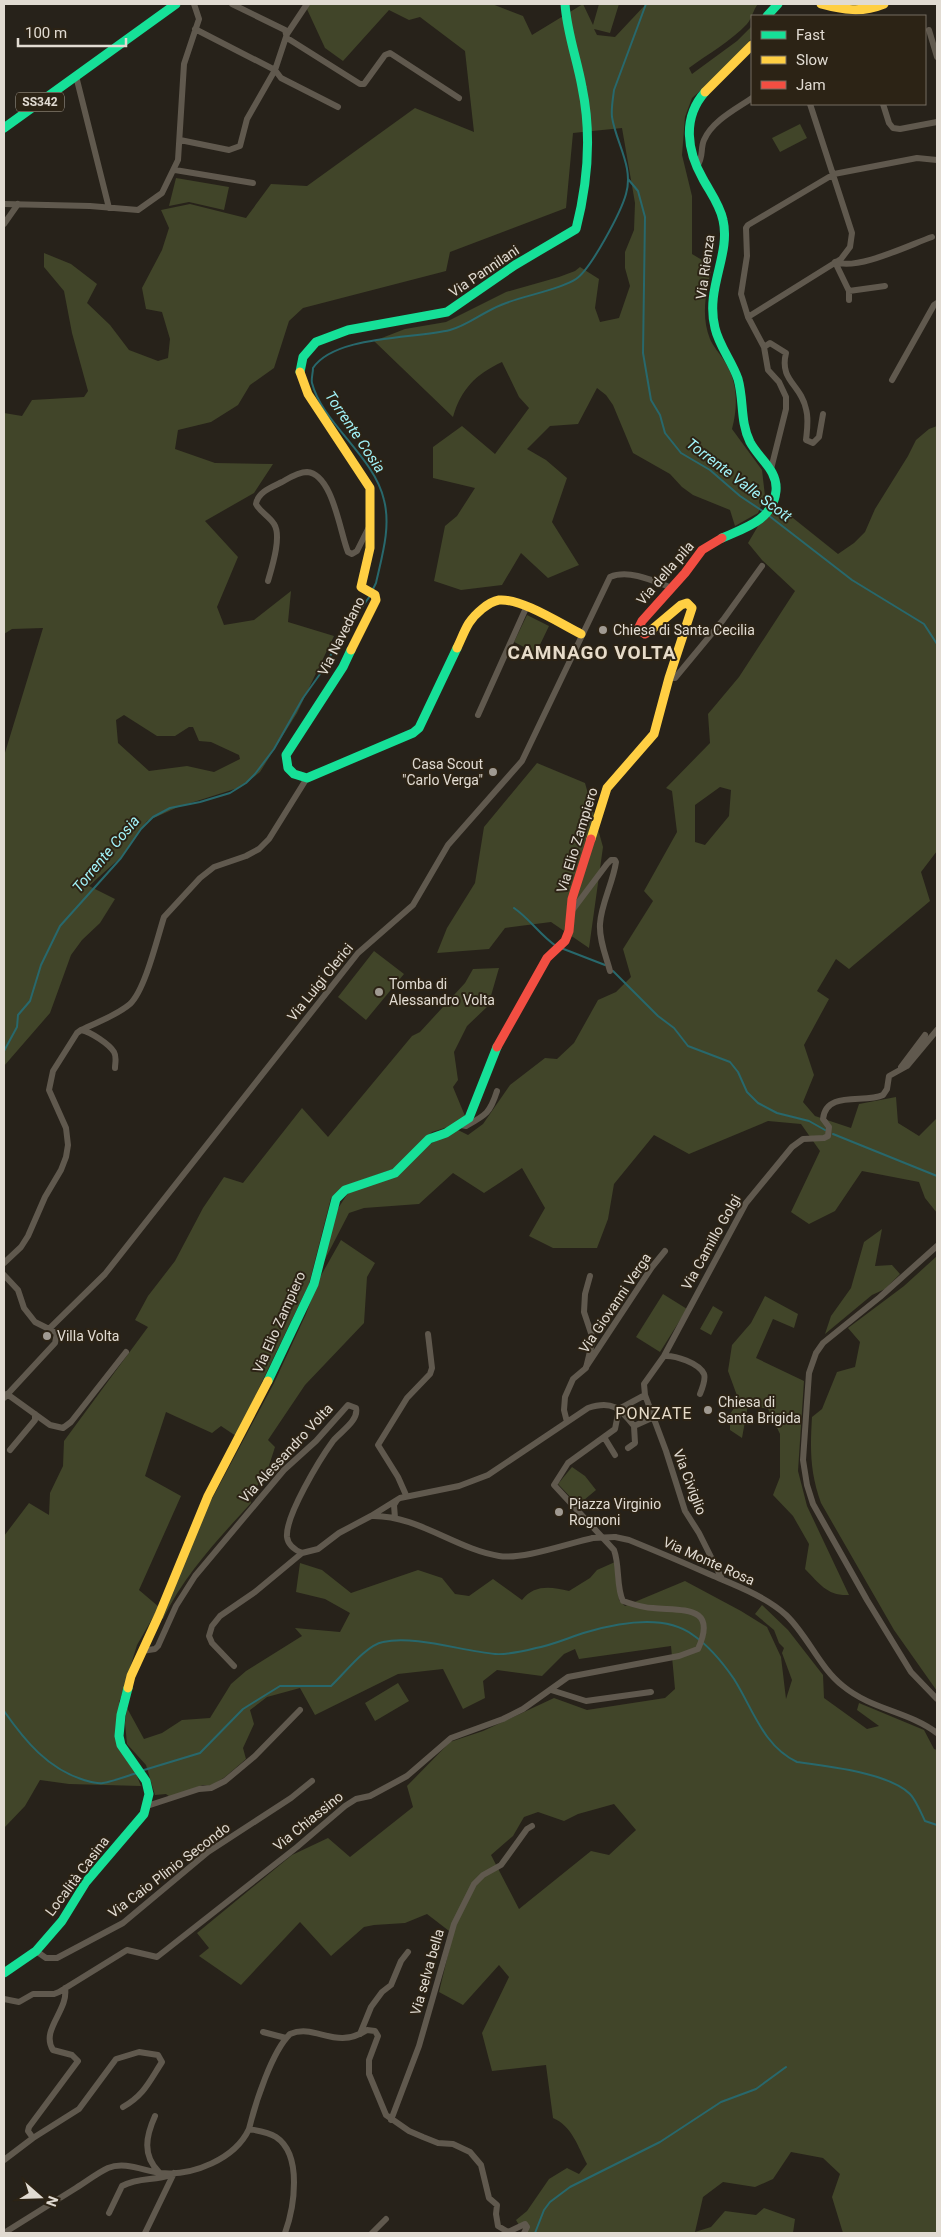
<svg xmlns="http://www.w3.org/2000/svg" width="941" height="2237" font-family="Roboto,sans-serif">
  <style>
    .green { fill: #414529; fill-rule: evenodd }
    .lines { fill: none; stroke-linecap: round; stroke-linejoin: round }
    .stream { stroke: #28686c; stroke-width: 2 }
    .street { stroke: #60594e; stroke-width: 6 }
    .fast { stroke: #16e098; stroke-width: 9 }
    .slow { stroke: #ffcf43; stroke-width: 9 }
    .jam { stroke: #f24e42; stroke-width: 9 }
    .street-bridge { stroke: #60594e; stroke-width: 6 }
    .poi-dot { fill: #a09a92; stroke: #2c2315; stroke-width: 2 }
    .labels { text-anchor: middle; stroke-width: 4; stroke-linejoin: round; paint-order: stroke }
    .shield { fill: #2c2315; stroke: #aba499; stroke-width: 1 }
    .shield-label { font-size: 12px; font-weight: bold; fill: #e1dbd2 }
    .street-label { font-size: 14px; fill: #e1dbd2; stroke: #2c2315 }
    .poi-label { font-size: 14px; fill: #e1dbd2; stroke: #2c2315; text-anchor: start }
    .water-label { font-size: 15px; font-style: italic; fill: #a2f4fa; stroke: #2c2315 }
    .quarter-label { font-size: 16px; letter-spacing: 1px; fill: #e6dbc9; stroke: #2c2315 }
    .district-label { font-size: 19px; font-weight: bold; letter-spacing: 1px; fill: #e6dbc9; stroke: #2c2315 }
  </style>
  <rect width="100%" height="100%" fill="#27221a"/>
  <path class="green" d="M310,4H492L523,16L532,35L583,4L593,25L599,4H619L610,33L594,29L597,35L615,37L646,4H758C753,10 752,18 747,24C731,41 708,54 689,68L692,74L737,41L752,26L751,39L727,67L692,98L685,117L682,155L692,196V254L712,266C707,290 700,314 710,339C713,346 720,354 725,362C738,383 738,406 732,429L762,470L765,496L758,513L735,526L730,510L693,495L682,487L670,474L633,453L613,405L606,395L597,388L578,424L550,426L527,449L546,460L567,478L552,522L579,565L548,578L521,553L502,585L461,590L434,581L445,526L457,516L475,488L433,478V447L462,426L495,454L529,408L519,397L502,362C476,374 461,389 453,417L374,341L405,329L446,322L506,292L559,277L575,271L580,267L599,279L595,308L600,322L619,318L630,286L625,268V252L634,230L635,203L622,128L573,133L566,208L450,252L446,271L303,308L289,321L274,368L250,385L238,405L211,422L178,430L175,449L215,463L273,464L254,493L205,521L238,557L217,607L224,625L254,620L291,591L288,622L334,636L297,713L260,772L241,787L178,807L147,821L121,857L89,886L115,899L100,923L82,940L71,955L50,1013L4,1066V756L43,628L12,629L4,634V413L22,416L32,400L84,397L88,391L72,333L64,291L44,267V253L71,264L97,284L87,303L110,325L129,350L158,361L168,358L170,339L162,312L146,309L142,288L162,250L169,228L161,210L190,204L246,218L271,184L307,186L415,108L474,132L465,51L420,17L409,20L389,10L343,61L325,48L306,7ZM124,715L157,736H175L189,727H193L199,741L211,742L239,755L240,759L214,772L187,766L149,771L118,743L116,720Z
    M800,124L807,138L780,152L772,138Z
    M176,178L229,187L224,210L189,202L169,206Z
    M937,426V851L921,872L930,901L849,969L836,959L817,991L829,999L804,1045L814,1075L803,1102L815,1116L851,1128L859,1104L896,1097L898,1123L919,1136L937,1118V1213L925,1198L919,1182L862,1171L835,1211L809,1224L791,1212L820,1151L801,1124L768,1121L689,1154L654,1135L614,1184L608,1219L597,1248H553L529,1236L545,1208L522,1168L484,1193L453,1173L419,1204L364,1208L349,1213L321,1267L335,1213L348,1193L417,1156L430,1144L458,1130L468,1135L483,1124L510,1085L545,1058L557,1059L574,1043L598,1000L616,992L631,977L623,949L653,901L644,891L677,832L672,791L666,788L710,743L708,714L739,677L795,591L762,560L748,543L761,521L778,506L838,554L854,543L865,532L875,509L908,456L916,440L929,429ZM720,787L731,790L729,816L705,845L695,842V805Z
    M527,615L549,626L536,653L514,642Z
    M537,763L585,783L603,847L589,948L551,922L505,928L489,949L437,953L447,928L475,883L484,827Z
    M374,951L404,974L366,1020L338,997Z
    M499,968L488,1006L467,1026L454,1052L458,1080L453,1087L465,1116L451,1126L432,1132L396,1168L345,1186L331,1198L309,1284L236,1436L221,1426L212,1433L166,1412L145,1476L181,1496L139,1590L159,1607L137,1645L121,1697L119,1702L123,1706L116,1735L135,1771L141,1786L69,1784L40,1780L25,1806L4,1828V1536L29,1503L49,1515L50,1493L63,1466L64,1441L148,1327L135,1320L148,1296L175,1261L203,1208L224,1177L243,1183L302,1108L328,1137L412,1036L420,1032L465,983L473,969Z
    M882,1229L875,1266L892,1265L900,1274L885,1289L872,1295L825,1334L831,1316L851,1288L864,1242Z
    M341,1240L375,1263L367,1277L364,1323L305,1385L268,1440L275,1447L266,1475L249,1496L251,1503C219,1538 184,1575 163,1619L161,1618L206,1510L274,1383L306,1314L319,1279Z
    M937,1256V1691L894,1630L821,1503C810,1472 810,1450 812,1417L822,1409L837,1372L855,1367L860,1342L848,1328L904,1286Z
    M663,1294L687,1309L660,1352L636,1337Z
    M765,1296L798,1314L794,1328L773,1319L756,1358L804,1381L798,1471L807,1506L849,1595C827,1596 820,1584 805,1569L809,1544L793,1516L773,1495L780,1477V1434L768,1409L748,1405L742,1438L730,1430V1414L739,1401L728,1371L732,1345L751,1323Z
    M713,1306L723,1312L711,1335L700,1329Z
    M572,1467L585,1476L596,1490L578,1505L558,1484Z
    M615,1562L619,1600L625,1606L685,1581L741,1611L767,1627L781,1657L786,1699L792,1680L782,1653L784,1648L779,1643L774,1630L755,1614L762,1605L788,1630L823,1675L824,1698L867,1729L879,1726L857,1710L859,1703L924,1730L934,1749L937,1750V2233H843L832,2197L840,2174L823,2158L791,2152L773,2179L755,2187L723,2182L703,2197L695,2232L711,2227L725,2211L756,2215L764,2208L795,2219L793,2233H525L528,2229L519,2225L516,2220L527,2211L549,2179L567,2168L579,2174L587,2164C578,2147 572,2126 553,2118L546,2065L492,2071L482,2033L509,1977L499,1965L463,2005L439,1992L453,1934L427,1914L405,1923L374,1925L364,1927L331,1956L300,1922L241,1985L199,1956L209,1948L197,1933L292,1855L328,1838L350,1857L413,1807L407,1786L450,1742L483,1731L554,1698L587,1710L665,1698L675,1689L671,1646L579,1659L575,1649L564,1654L542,1676L497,1670L483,1681L485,1698L463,1709L443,1669L398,1674L315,1715L300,1688L267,1697L250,1710L254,1724L243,1748L246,1759L225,1777L211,1786L203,1785L170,1797L166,1794L155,1795L146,1765L127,1744L125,1723L127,1708L144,1739L162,1733L182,1720L210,1718L231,1684L246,1671L302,1636L295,1628L340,1632L350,1613L325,1599L296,1592L300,1563L322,1570L351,1593L418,1570L442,1578L455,1594L469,1596L493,1579L522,1600C535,1584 551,1587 569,1591L590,1578L597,1570ZM614,1804L636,1830L609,1855L591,1851L519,1909L491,1855L513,1836L524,1817L538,1812L564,1821L578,1814Z
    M398,1683L409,1701L375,1721L365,1703Z"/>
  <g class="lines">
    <path class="stream" d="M628,179L638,191L645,217L643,353L651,400L660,415L665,433L681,453L710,470L740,496L764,512
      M768,515L852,580L924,624L937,644
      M373,589L376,583C382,556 391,527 384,500C374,456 322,423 312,383C311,379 313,373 313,368C335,335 415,339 450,330C467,326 483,312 501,305C521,296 560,290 576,279C591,269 621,212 626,194C634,167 616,143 612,117C611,108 613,99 614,90L646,4
      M514,908C530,919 540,935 556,946
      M561,948L605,965
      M613,971L658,1016L674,1028L688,1046L730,1062L738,1072L747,1092L758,1103L777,1113L809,1121L825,1130
      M4,1051L17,1027L18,1015L30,1001L41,965L60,926L121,858L141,829L153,817L170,808L200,802L230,793L246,783L255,774L274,749L303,698L325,667L337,642L370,596
      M833,1134L937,1176
      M4,1711C25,1741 48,1769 84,1780C91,1782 97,1784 103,1783C115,1781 126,1776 137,1773
      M144,1770L200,1753L243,1709L280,1686H331C344,1674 366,1645 383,1642C414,1635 462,1651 495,1654C508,1655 524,1651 536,1648C553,1645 570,1637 587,1632C618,1623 665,1614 693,1635C709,1646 723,1663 734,1679C753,1709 763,1746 797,1762C827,1766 889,1773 910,1794C916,1800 921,1813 925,1821L937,1825
      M535,2233L544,2210L550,2202L570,2187L660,2142L721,2102L756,2089L786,2067"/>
    <path class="street" d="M232,4L285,30L287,38L360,84H364L385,55L390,53L459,98
      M195,29L275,70L281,78L338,107
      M929,30L937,57
      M76,76L109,208
      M883,104L889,123L893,128L900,129L937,122
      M180,140L229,150L240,146L247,119L275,70L287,34L307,4
      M697,166C704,157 700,149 704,140C712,121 736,109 752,98
      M175,170L253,183
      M4,204L90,206L138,210L162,193L178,160L184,64L199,19L194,4
      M4,224L18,204
      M835,262C857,271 909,245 932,237
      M835,262L849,291L885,286
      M849,291V300
      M748,317L741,294L747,256L746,228L748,225L834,174L917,158L937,160
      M764,347L748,317L841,259L850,247L852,233L810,104
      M892,380L934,305L937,303
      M771,469L786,409V397L779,382L768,370L764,347L770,343L786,353C779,381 801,384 806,409C809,419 807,430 806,440L813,443L819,437L823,414
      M268,581C272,567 282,536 274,524C269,516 260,512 256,504C258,492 272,487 282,482C289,478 298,472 307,472C333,474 340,533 348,552L352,554L357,551L370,525
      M669,678H675L723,620L762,566
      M478,715L526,608
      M571,912L607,864L611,860H615L616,862C613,883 601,904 600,924C599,940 606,956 610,971
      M81,1030C97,1022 116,1016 130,1004C145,990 157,939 164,917L200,878L214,867L246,856L259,849L269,839L307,778
      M901,1067L925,1035
      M461,1125L466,1126C486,1115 490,1113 497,1091
      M937,1246L880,1297L823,1343L816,1353L809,1373L803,1460L807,1485L813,1504L867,1600L911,1672L937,1699
      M4,1263L21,1247L28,1236L45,1197L61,1170L66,1157L68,1145L66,1128L49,1090L53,1071L77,1033L81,1030C91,1032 109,1044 114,1052C117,1057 115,1063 115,1068
      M4,1275L18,1290L24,1308L35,1322L57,1333L55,1343L4,1398
      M50,1328L105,1274L358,953L413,905L448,845L522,761L610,577C629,569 654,581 672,588
      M664,1356L746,1203L792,1147L803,1139L824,1138L828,1136L829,1127L823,1119C826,1090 865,1104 883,1095L887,1089L889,1076L907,1066L937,1030
      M586,1367L652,1267L665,1251
      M7,1394L50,1425L63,1428L71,1422L126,1352
      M700,1394C702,1389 706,1379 704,1374C699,1363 675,1355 664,1356L644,1384L645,1395L666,1451L685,1511L699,1533L722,1579
      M619,1409L645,1395
      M567,1422L564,1410L565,1397L573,1379L586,1368L593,1339L584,1312L585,1294L590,1276
      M604,1437L615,1455
      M628,1448L635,1443L634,1426
      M10,1450L35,1420V1414
      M406,1495L398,1477L378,1445L407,1398L430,1374L432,1368L428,1334
      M372,1516C417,1515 456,1549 499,1556C523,1560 569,1543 593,1538
      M395,1518L394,1505L397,1500
      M615,1537L629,1540C656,1551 682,1562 709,1574C735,1585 765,1596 786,1615C808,1636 819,1667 843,1686C872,1710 908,1711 937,1733
      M142,1651L155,1649L158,1646L176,1606L195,1576L284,1470L316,1441L348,1405L356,1408C359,1421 340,1432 333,1441C320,1459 285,1516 287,1537C288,1545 295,1550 302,1553L318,1549L339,1533L371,1516L400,1498L459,1486L488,1475L588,1408C612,1400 620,1408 634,1426L654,1417
      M234,1666L212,1643L209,1636L212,1626L220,1616L255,1592L302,1553
      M551,1690L586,1701L651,1692
      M147,1806L199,1789L211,1788L225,1781L255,1756L300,1710
      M36,1951L46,1958H57L123,1923L208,1852L291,1798L312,1781
      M4,1999L19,2002L33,1994H54L59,1992L127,1950L157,1957L297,1847L345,1806L356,1799L370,1796L407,1776L451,1738L503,1719L523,1709L568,1677L679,1656L698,1649C718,1605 683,1611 653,1608C643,1608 632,1604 623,1601C616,1587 620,1566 614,1550L554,1485L568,1463L615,1429L619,1409
      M263,2032L286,2038
      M360,2034L371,2007L382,1992L391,1985L401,1961L408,1952
      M155,2116C146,2136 142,2155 159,2172
      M391,2120L419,2046L454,1924L474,1884L483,1875L501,1865L527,1829L532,1826
      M249,2129C255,2104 272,2051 290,2034C316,2023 335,2051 367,2030L375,2031L378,2036L369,2060V2074L386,2115L409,2131L423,2137L438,2143L453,2144L470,2152L481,2165L489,2198L497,2205L496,2214L498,2226L508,2232L525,2224L527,2227L524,2233
      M33,2138L28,2131L29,2127L78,2061L72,2055L53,2050C40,2030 69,2010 65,1988
      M4,2160L33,2138L79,2109L116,2059L139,2052L158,2055L162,2062C149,2082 144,2095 123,2107
      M109,2213L122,2186C139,2177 154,2181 171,2175
      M4,2233C28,2218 52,2203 76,2188C86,2182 97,2173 108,2168C125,2161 144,2171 161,2173C193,2176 235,2159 249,2129C259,2131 268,2132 276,2137C303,2155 294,2208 285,2233
      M145,2233L174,2173
      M372,2233L386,2219"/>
    <path class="fast" d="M767,16L778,4
      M705,92C682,118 687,151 703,179C710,192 720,205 723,220C731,255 705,288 715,328C719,346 732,361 738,379C744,400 740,422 750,442C759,459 778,470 776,491C773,520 745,528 722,538
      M4,128L176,4
      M300,372L303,357L316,342L348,330L447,312L515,265L576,229C588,182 592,135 582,87C577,59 567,33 565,4
      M351,650L343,667L286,755L288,768L294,774L307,778L413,733L419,728L457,648
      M268,1381L314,1284L336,1199L345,1190L395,1173L429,1139L446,1133L469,1118L497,1047
      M4,1973L36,1951L62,1921L86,1882L144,1814L149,1794L146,1781L121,1745L119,1736L121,1715L128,1688"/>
    <path class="slow" d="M821,4C843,10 862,13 884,4
      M705,92L752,45
      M300,372L308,394L370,488V548L361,587L375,595L376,600L351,650
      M457,648C461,640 464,631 469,623C475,614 488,602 499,600C521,598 561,624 581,634
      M591,839L607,788L654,734L669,678L692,608L687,603L681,605L649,632
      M128,1688L131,1676L159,1615L208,1496L268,1381"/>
    <path class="jam" d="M649,632L645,634L638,629L642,621L685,573L702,550L722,538
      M497,1047L547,958L565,941L569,931L572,899L591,839"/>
    <path class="street-bridge" d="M593,1538L615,1537"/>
  </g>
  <g class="poi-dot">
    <circle cx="603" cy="630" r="5"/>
    <circle cx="493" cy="772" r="5"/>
    <circle cx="379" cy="992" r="5"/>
    <circle cx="47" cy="1336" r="5"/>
    <circle cx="708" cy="1410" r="5"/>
    <circle cx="559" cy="1512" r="5"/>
  </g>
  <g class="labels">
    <rect class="shield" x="16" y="92.5" width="48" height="19" rx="4"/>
    <g class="shield-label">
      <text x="40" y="106">SS342</text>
    </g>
    <g class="street-label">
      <text transform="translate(705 267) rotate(-82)" y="5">Via Rienza</text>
      <text transform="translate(484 271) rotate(-34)" y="5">Via Pannilani</text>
      <text transform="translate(665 573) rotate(-49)" y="5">Via della pila</text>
      <text transform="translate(341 636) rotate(-63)" y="5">Via Navedano</text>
      <text transform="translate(577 840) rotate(-73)" y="5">Via Elio Zampiero</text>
      <text transform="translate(320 982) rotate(-51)" y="5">Via Luigi Clerici</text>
      <text transform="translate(711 1242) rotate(-61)" y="5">Via Camillo Golgi</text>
      <text transform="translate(615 1303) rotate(-56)" y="5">Via Giovanni Verga</text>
      <text transform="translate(279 1322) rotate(-66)" y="5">Via Elio Zampiero</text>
      <text transform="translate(286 1453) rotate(-47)" y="5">Via Alessandro Volta</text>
      <text transform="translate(690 1482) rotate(69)" y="5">Via Civiglio</text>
      <text transform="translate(709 1561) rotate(24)" y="5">Via Monte Rosa</text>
      <text transform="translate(308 1821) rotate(-39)" y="5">Via Chiassino</text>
      <text transform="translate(169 1870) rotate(-37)" y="5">Via Caio Plinio Secondo</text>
      <text transform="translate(77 1876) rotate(-53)" y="5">Località Casina</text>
      <text transform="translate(427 1972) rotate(-74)" y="5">Via selva bella</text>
    </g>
    <g class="poi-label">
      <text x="613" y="635">Chiesa di Santa Cecilia</text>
      <text x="483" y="769" text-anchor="end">Casa Scout<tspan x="483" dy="16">"Carlo Verga"</tspan></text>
      <text x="389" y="989">Tomba di<tspan x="389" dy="16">Alessandro Volta</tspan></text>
      <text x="57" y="1341">Villa Volta</text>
      <text x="718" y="1407">Chiesa di<tspan x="718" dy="16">Santa Brigida</tspan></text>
      <text x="569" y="1509">Piazza Virginio<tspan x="569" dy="16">Rognoni</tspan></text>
    </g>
    <g class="water-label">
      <text transform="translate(355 432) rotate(56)" y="5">Torrente Cosia</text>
      <text transform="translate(739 480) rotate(37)" y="5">Torrente Valle Scott</text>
      <text transform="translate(106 854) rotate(-50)" y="5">Torrente Cosia</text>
    </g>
    <g class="quarter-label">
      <text x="654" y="1419">PONZATE</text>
    </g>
    <g class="district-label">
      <text x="592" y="659">CAMNAGO VOLTA</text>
    </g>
  </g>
  <rect width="941" height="2237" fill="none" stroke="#e1dbd2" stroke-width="10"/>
  <rect x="751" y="15" width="175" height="90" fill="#2c2315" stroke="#746d61"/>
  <rect x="761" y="31" width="25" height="8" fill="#16e098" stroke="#746d61"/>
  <text x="796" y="40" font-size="15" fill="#e1dbd2">Fast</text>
  <rect x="761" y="56" width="25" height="8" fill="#ffcf43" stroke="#746d61"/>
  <text x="796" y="65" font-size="15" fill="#e1dbd2">Slow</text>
  <rect x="761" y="81" width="25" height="8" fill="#f24e42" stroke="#746d61"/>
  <text x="796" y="90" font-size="15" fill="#e1dbd2">Jam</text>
  <g transform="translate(40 2197) rotate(110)" stroke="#2c2315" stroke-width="4" paint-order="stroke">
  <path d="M0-4L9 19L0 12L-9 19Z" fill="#e1dbd2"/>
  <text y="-8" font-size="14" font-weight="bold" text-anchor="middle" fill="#e1dbd2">N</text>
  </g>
  <path d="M18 38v8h108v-8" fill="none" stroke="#e1dbd2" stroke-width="2.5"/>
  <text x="25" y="38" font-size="15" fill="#e1dbd2" stroke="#2c2315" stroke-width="4" paint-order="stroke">100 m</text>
</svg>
